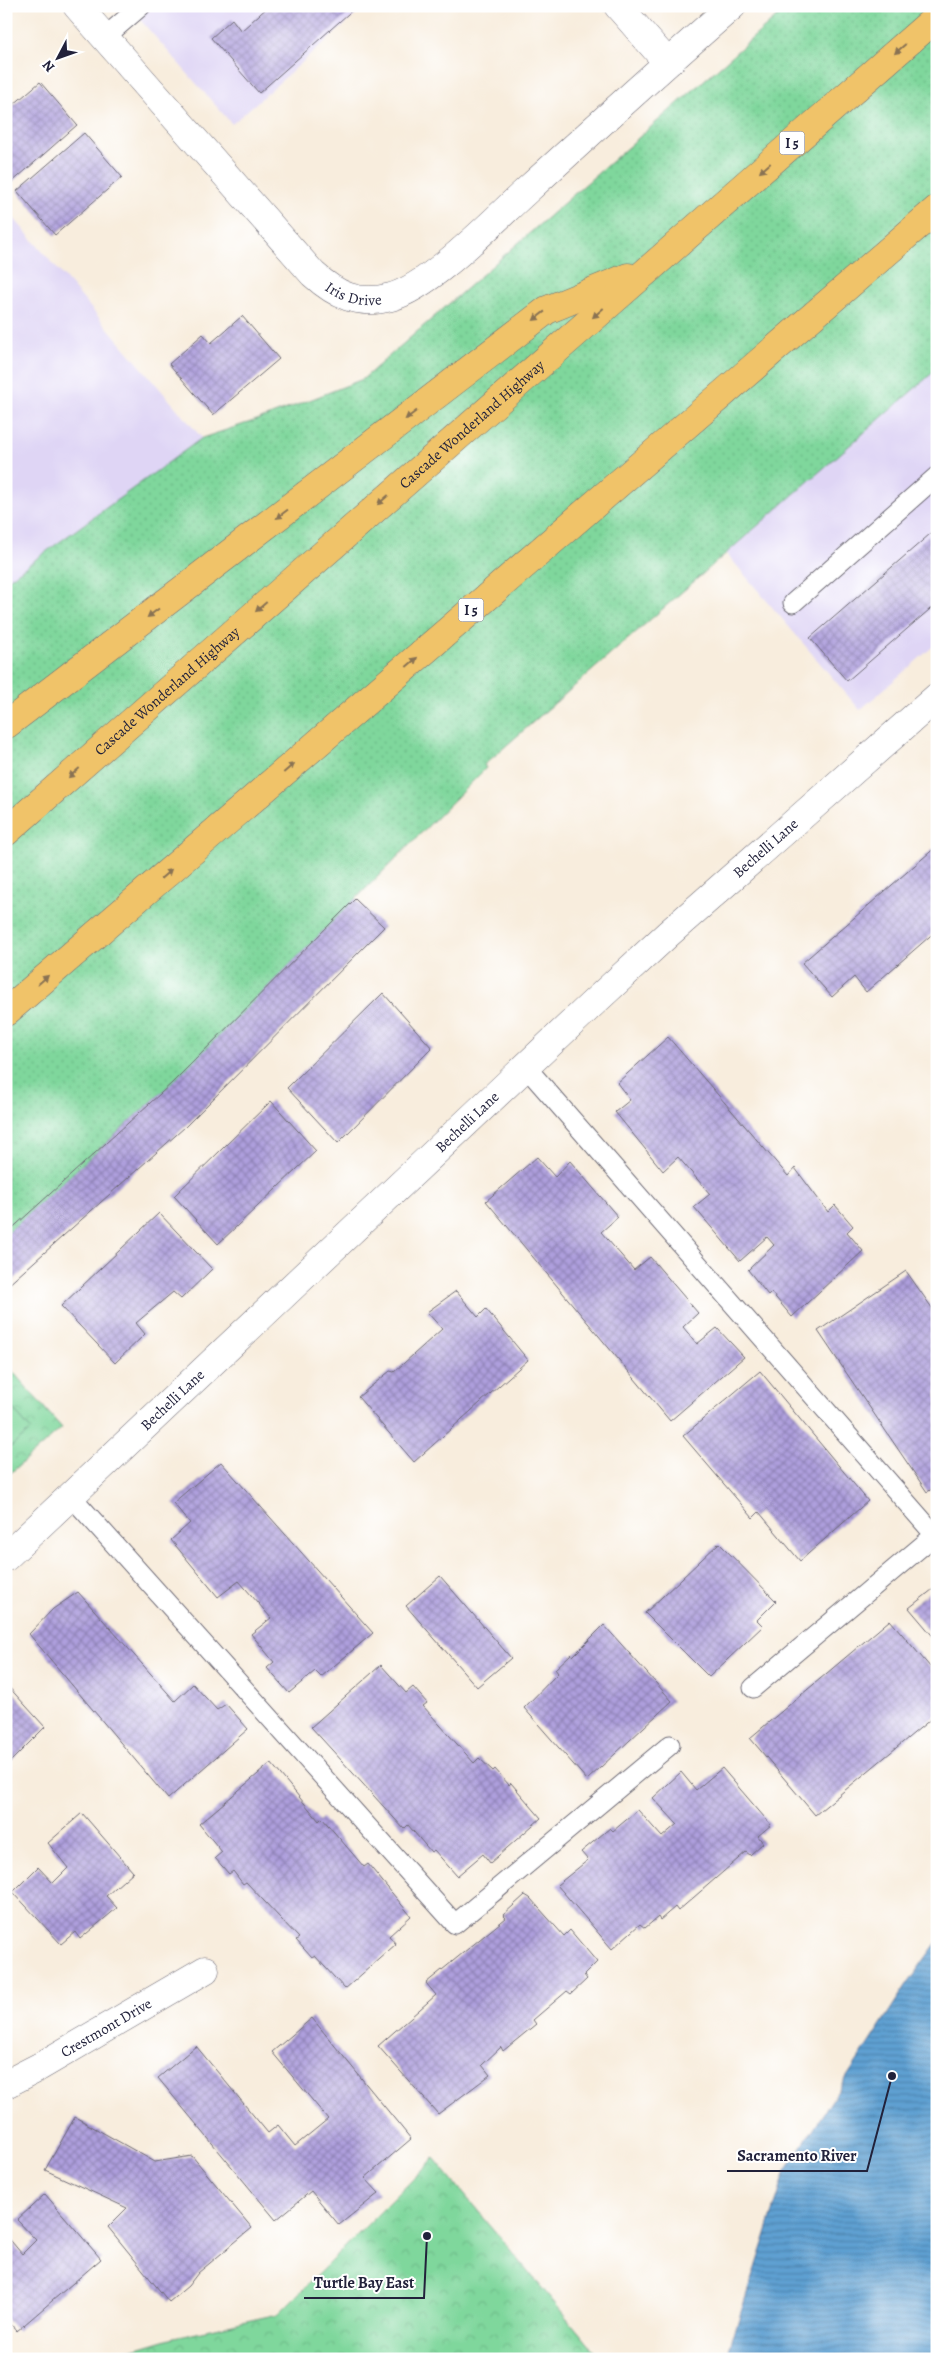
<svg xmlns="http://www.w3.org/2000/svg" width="943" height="2365" font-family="Alegreya,serif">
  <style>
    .built { fill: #dfd5f5 }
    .grass { fill: url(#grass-dots); stroke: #507c6c }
    .park { fill: url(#park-crowns); stroke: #507c6c }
    .pitch { fill: #7fd79c; stroke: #507c6c }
    .water { fill: url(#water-rules); stroke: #406186 }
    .building { fill: url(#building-cross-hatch) }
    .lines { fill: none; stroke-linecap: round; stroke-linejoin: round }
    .service-casing { stroke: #6d6974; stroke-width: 21 }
    .minor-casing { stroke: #6d6974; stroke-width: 29 }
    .motorway-casing { stroke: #6d6974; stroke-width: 29 }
    .service { stroke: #fff; stroke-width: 19 }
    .minor { stroke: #fff; stroke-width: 28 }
    .motorway { stroke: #f0c369; stroke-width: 28 }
    .oneway { fill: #897252 }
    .labels { text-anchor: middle; stroke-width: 4; stroke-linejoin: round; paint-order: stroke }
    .shield { fill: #fff; stroke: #646476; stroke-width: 1 }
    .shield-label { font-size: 14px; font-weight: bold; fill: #22223b }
    .street-label { font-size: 15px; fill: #22223b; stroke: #fff }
    .leader { fill: none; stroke: #22223b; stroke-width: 2 }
    .callout-dot { fill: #22223b; stroke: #fff; stroke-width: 2 }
    .callout-label { font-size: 16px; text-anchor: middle; font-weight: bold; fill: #22223b; stroke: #fff; stroke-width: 4; stroke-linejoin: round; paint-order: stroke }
  </style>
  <defs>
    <pattern id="grass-dots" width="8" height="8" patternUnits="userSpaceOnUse" patternTransform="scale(1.25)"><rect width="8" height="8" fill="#7fd79c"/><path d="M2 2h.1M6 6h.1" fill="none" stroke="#6db887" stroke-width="1.8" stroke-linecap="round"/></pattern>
    <pattern id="park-crowns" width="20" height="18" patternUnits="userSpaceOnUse" patternTransform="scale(1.25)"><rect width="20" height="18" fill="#7fd79c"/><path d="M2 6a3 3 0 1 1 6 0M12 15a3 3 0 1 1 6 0" fill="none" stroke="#6db887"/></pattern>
    <pattern id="water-rules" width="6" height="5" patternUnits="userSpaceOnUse" patternTransform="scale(1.25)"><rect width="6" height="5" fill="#5ea0d2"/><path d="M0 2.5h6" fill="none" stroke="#4d82ac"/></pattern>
    <pattern id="building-cross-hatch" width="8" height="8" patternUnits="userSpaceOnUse" patternTransform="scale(1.25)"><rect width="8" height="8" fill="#ae9fdd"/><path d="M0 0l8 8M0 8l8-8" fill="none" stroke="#8d81b4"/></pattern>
  </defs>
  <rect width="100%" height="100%" fill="#fff"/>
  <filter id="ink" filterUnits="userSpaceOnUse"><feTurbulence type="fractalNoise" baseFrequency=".02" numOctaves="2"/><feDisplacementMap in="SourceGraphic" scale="10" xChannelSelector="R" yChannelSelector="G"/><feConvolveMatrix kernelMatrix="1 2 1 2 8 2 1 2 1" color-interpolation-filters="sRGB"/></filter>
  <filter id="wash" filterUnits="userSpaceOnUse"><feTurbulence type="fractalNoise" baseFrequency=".0096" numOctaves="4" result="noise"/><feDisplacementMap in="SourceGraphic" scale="20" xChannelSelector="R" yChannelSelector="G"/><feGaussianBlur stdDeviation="1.12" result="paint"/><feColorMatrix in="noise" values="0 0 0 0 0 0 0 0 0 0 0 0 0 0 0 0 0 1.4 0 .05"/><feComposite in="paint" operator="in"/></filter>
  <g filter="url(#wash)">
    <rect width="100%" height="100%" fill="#f8eddd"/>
    <path class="built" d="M128,6H366L232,124Z
      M6,209L202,438L6,581Z
      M937,369V643L860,710L726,553Z"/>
    <path class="grass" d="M789,6H937V369L484,765L486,768L172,1083L6,1234V581L202,438L269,416L363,379Z"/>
    <path class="park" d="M6,1364L62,1428L6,1477Z
      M434,2158L601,2359H100L174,2337L278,2314Z"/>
    <path class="pitch" d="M6,1401L31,1430L6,1451Z"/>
    <path class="water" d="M937,1942V2359H726L786,2171L909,1981Z"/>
    <g id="blocks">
      <path class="building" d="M269,6H357L259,93L211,38L232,19L241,31Z
        M40,82L77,125L10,184L6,179V111Z
        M84,133L122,177L55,235L17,191Z
        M242,316L279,359L213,415L169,364L203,334L211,343Z
        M937,528V603L847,681L810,638Z
        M937,846V930L866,992L854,977L832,997L802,963Z
        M355,899L384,927L185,1127L6,1287V1234L172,1083Z
        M383,993L432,1048L338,1143L287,1088Z
        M668,1037L788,1176L795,1168L828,1212L835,1205L853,1226L847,1232L863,1251L792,1317L771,1292L768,1295L748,1270L774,1245L767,1237L740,1261L694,1207L710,1194L678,1157L663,1171L615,1112L630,1100L617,1083Z
        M271,1101L316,1151L218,1244L174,1196Z
        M537,1157L555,1177L570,1161L618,1217L601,1232L634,1270L650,1257L698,1313L683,1327L697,1344L717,1328L744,1357L670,1421L486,1201Z
        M159,1213L212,1269L181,1299L173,1292L136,1323L145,1334L115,1363L61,1306Z
        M906,1271L937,1315V1486L927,1492L818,1331Z
        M456,1291L478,1317L486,1309L528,1360L414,1462L358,1397L390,1371L394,1372L442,1329L427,1312Z
        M760,1371L868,1501L800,1561L759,1512L753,1518L683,1436Z
        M221,1462L373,1633L321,1677L315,1671L289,1693L267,1668L274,1662L251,1634L271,1618L239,1581L218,1597L171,1540L190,1523L173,1503Z
        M719,1543L776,1601L757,1620L763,1626L709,1677L645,1613Z
        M440,1576L511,1658L477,1687L406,1606Z
        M937,1586V1641L909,1608Z
        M78,1592L175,1701L193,1684L217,1710L226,1704L248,1729L168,1799L29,1634L53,1609Z
        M890,1620L937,1675V1714L815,1815L750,1738Z
        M604,1625L672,1701L587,1780L524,1708L558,1673L555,1669L571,1654L573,1656Z
        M381,1665L406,1693L413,1687L427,1703L423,1706L474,1763L479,1758L493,1771L495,1769L509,1785L511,1783L541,1818L490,1863L483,1854L457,1876L434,1850L431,1852L408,1825L404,1829L311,1727Z
        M6,1684L45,1727L6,1766Z
        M271,1763L319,1821L322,1818L364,1867L368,1864L411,1916L389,1936L396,1944L345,1989L315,1956L312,1958L296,1940L299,1938L246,1882L243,1884L233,1871L229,1874L215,1858L222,1852L199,1824Z
        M722,1768L771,1825L758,1836L763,1843L750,1855L746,1852L678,1911L675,1907L660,1920L658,1917L645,1928L640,1924L612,1949L557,1885L588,1860L581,1852L610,1828L613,1831L638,1810L662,1837L677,1824L653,1798L681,1772L696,1790Z
        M82,1813L133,1872L106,1896L117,1908L80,1939L75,1932L61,1944L13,1892L38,1867L53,1883L68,1868L48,1843Z
        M525,1895L530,1898L564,1936L570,1930L597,1962L584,1975L587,1979L571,1994L567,1991L533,2020L536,2024L503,2051L501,2047L482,2065L490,2075L438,2114L378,2046L436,1995L426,1983L506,1918L503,1915Z
        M312,2018L411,2139L365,2178L379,2193L339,2225L311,2191L276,2220L158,2078L196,2046L268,2133L278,2125L295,2146L328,2119L272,2052Z
        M75,2117L155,2162L192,2156L252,2228L198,2273L188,2286L169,2302L108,2227L127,2208L45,2170Z
        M45,2194L101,2259L17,2331L6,2319V2235L22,2254L36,2240L17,2220Z"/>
    </g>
  </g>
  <g filter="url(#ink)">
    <use href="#blocks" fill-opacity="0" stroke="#6d6974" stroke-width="1"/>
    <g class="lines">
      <defs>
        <path id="service" d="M105,37L141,6
          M793,603L937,476
          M525,1066L935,1535L753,1688
          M71,1496L455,1924L670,1745"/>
        <g id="minor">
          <path id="s1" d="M77,6L313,274C336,295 358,306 391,297C431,286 493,221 524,193C593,130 662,67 732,6"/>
          <path d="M618,6L667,62"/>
          <path id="s2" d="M6,1557L590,1006L668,934L937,697"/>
          <path id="s3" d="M6,2084L39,2067L205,1970"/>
        </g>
        <g id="motorway">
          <path d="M6,725L547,310L628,277"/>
          <path id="s4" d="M6,832L937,17"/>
          <path d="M6,1012L937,209"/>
        </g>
      </defs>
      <use href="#service" class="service-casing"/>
      <use href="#minor" class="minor-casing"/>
      <use href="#motorway" class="motorway-casing"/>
      <use href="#service" class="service"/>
      <use href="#minor" class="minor"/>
      <use href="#motorway" class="motorway"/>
    </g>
    <defs><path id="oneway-solid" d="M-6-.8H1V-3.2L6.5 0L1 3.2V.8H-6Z" transform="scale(1.25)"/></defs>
    <g class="oneway">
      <use href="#oneway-solid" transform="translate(900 49) rotate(139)"/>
      <use href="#oneway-solid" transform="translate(765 168) rotate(139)"/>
      <use href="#oneway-solid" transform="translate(598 313) rotate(139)"/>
      <use href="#oneway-solid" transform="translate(539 316) rotate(142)"/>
      <use href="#oneway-solid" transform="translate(411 415) rotate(143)"/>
      <use href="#oneway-solid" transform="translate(383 500) rotate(139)"/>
      <use href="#oneway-solid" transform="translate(282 514) rotate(143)"/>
      <use href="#oneway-solid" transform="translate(261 607) rotate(139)"/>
      <use href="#oneway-solid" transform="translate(153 613) rotate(143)"/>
      <use href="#oneway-solid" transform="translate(412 662) rotate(-41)"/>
      <use href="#oneway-solid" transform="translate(289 768) rotate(-41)"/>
      <use href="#oneway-solid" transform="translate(74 773) rotate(139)"/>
      <use href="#oneway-solid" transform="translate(166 874) rotate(-41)"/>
      <use href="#oneway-solid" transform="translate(43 980) rotate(-41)"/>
    </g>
  </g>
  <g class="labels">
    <g class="shield">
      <rect x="779.5" y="131.5" width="25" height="23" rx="4"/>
      <rect x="458.5" y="598.5" width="25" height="23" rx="4"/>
    </g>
    <g class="shield-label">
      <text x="792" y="148">I 5</text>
      <text x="471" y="615">I 5</text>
    </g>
    <g class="street-label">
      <text dy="5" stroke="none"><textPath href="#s1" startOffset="404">Iris Drive</textPath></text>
      <text dy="5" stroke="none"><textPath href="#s4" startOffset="619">Cascade Wonderland Highway</textPath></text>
      <text dy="5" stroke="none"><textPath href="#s4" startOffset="214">Cascade Wonderland Highway</textPath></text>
      <text dy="5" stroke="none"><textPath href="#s2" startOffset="1039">Bechelli Lane</textPath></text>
      <text dy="5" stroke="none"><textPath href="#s2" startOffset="634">Bechelli Lane</textPath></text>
      <text dy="5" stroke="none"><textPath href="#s2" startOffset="229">Bechelli Lane</textPath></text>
      <text dy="5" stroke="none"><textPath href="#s3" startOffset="115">Crestmont Drive</textPath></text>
    </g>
  </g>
  <path class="leader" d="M892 2076L867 2171H727M427 2236L424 2298H304"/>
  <g class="callout-dot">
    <circle cx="892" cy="2076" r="5"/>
    <circle cx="427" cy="2236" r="5"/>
  </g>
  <g class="callout-label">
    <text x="797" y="2161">Sacramento River</text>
    <text x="364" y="2288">Turtle Bay East</text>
  </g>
  <rect width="943" height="2365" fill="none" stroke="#fff" stroke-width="25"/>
  <g transform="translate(58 58) rotate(229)" stroke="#ffffff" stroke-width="4" paint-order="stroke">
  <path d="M0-4L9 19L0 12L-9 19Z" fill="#22223b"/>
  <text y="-8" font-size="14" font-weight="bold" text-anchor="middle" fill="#22223b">N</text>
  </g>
</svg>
